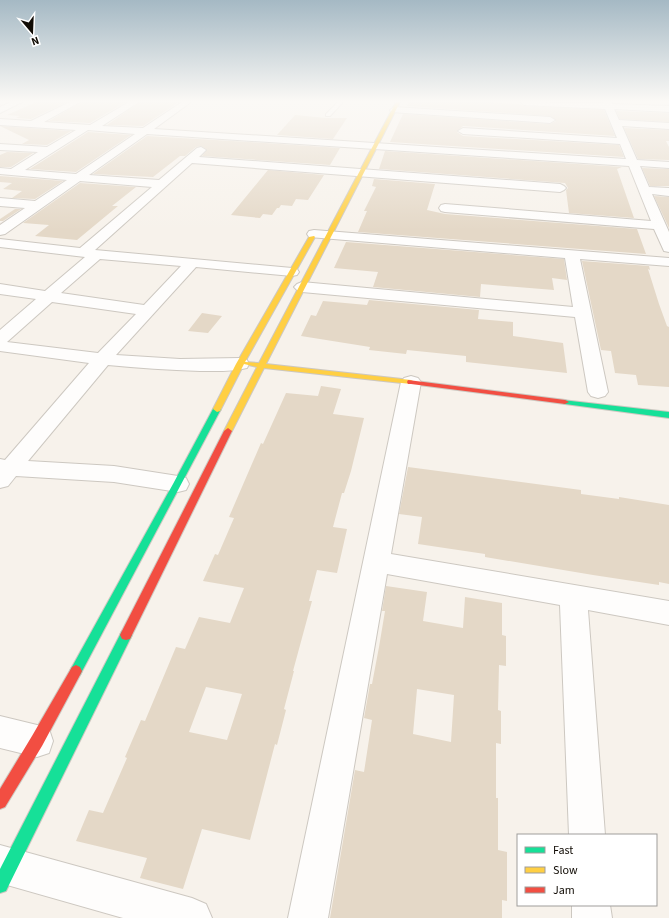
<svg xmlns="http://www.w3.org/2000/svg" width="669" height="918" font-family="'Source Sans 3',sans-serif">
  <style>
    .building { fill: #e4d8c7; fill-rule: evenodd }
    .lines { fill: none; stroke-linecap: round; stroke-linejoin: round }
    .lane-casing { stroke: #cdc8c1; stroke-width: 2 }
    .street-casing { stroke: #cdc8c1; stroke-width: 2 }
    .fast-casing { stroke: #cdc8c1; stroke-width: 2 }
    .slow-casing { stroke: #cdc8c1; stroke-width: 2 }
    .jam-casing { stroke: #cdc8c1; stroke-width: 2 }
    .lane { fill: #fefdfc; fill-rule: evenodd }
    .street { fill: #fefdfc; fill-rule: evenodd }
    .fast { fill: #16e098; fill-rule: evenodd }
    .slow { fill: #ffcf43; fill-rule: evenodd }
    .jam { fill: #f24e42; fill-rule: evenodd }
  </style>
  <rect width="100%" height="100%" fill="#f7f2eb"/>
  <path class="building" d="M36,102H67L31,119L16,118L20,116L7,115Z
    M81,102H126L90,123L49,121Z
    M140,102H179L143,126L107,125Z
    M409,102H482L520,104L524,106L604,110L615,136L463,126L457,132L463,136L619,145L624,157L390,142L403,114L550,124L556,121L550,116L407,106Z
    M616,111L669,113V122L620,119Z
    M295,115L326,118H347L333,139L277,135Z
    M0,126L71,131L47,145L22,144L29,140Z
    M624,128L669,130V141H666L669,147V160L638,159Z
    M88,132L131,135L76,172L30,169Z
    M147,136L249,142L340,148L330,165L202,156L207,150L201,146L196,147L185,156H180L153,177L93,174Z
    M385,151L622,167L617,169L634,218L569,213L566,190L568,188L565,183L379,169Z
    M7,152L33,153L11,167H0V155Z
    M642,168L669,169V186H650Z
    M268,170L324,175L308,200L296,199L292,206L281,205L279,208H277L272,215L263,214L260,218L231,215Z
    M0,176L63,181L35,199L12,198L22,191L3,189L12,183L0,182Z
    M374,179L435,184L427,210L445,214L637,229L646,254L358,232L367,211H364L376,187L372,186Z
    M80,183L136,187L112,206H118L77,240L35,236L49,225L23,223Z
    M654,196L669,197V228Z
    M15,209H21L3,221H0V219Z
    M346,242L564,259L567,280L552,278L554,290L481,284L480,297L373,287L378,272L334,268Z
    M582,261L649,266L650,270L648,269L659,304L667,326L669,327V387L638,385L636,375L615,373L611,351L601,350Z
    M369,300L479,310L478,319L513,322V336L563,343L567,373L466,362V356L407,350L406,354L369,350L370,347L301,336L311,315L316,316L323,301L367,305Z
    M202,313L222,316L208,333L188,331Z
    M321,386L341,389L333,414L364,418L351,471L344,493H342L333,527L347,529L337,573L317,570L309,601H312L293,671H294L284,709L286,710L277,745L275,744L250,840L202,829L183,889L140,878L147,858L76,841L89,810L103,813L127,758L125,757L141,720L145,721L176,647L185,649L199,617L230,623L244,588L203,581L215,554L218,555L234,518L229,517L261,443L263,444L286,393L318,396ZM206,687L242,694L227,740L189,732Z
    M408,467L581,490V494L619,499V497L669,505V584L659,582V585L593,575L485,557V554L418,544L422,517L399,514Z
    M386,586L427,592L423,621L463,628L465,597L502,603V635L506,636V666L499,665L498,710L501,711V744L496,743V798H498V850L507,852V901L502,900V918H330L355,770L364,772L372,720L364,718L370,684H372L379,647L385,611H382ZM417,689L454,695L451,742L413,734Z"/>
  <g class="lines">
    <defs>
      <path id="lane" d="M338,102H343L330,116H326V114Z"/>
      <path id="street" d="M11,102H22L0,113V107Z
        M70,102H80L44,122L90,125L129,102H139L102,126L143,128L182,102H191L154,129L626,159L620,144L463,134L458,131L463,128L617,138L605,109L524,105L520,102L603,103V102H611L612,104L669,106V112L614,109L619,120L669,123V129L622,126L637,160L669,162V168L640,166L649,187L669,188V196L652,194L669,232V252L664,251L654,229L445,212L441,211L439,208L441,205L445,204L651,221L629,166L147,134L89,175L159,180L197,148L201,147L206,150L199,157L560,184L564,186L566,188L564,190L560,192L192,163L95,250L292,268L297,269L299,272L297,275L292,276L196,267L116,355L180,359L240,358L247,360L249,364L247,368C232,372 215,371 200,371C169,370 138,368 108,365L28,461L114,466L178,476L186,478L189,484L186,490L178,492L114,482L16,476L8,486L0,488V459L5,460L89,363L0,351V330L36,299L0,294V284L45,291L85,257L0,247V239L80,248L152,187L80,181L5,234L0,235V225L25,208L0,206V198L35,201L67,180L0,174V168L11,169L38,152L0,150V144L47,147L76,130L0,125V119L31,121ZM88,130L135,134L76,174L25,170ZM100,259L181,266L144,305L61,293ZM52,302L136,314L98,353L7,342Z
        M394,107L550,117L555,120L550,123L391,112L390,110Z
        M314,230L669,258V266L580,259L608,392L605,396L598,398L591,396L588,392L575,317L302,292L297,290L294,287L297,284L302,282L573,307L565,258L309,237L307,234L309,231Z
        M411,376L418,378L421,382L391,554L669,601V625L588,610L605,835H569L560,605L387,574L328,918H288L401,382L404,378Z
        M0,716L37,725L49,729L53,741L49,753L37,757L0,748Z
        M0,845L192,898L206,904L212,918H123L0,883Z
        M572,905H610L612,918H572Z"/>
      <path id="fast" d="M562,400L669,412V418L565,404L561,402Z
        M217,406L221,409L80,675L76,677L72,675L70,671L72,667L173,484L213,409Z
        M126,630L130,631L132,635L130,639L6,891L0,893V869L122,631Z"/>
      <path id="slow" d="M396,102H400L266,364L411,380L415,382L411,384L264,368L232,431L228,434L225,433L224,431L257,367L244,364L220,411L217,412L213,409L236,364L309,237L314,236L315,237L245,362L259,363Z"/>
      <path id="jam" d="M408,380L565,400L569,402L565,404L411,384H408L407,382Z
        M228,428L232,431L130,639L126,640L122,639L120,635L122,631L224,431Z
        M76,665L80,667L82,671L80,675L42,746L5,807L0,809V789L32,736L72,667Z"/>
    </defs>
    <use href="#lane" class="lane-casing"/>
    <use href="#street" class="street-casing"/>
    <use href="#fast" class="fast-casing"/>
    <use href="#slow" class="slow-casing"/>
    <use href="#jam" class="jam-casing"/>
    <use href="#lane" class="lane"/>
    <use href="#street" class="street"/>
    <use href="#fast" class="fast"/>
    <use href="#slow" class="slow"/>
    <use href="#jam" class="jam"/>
  </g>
  <linearGradient id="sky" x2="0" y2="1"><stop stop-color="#a5b9c4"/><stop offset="0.44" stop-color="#fbf9f6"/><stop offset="1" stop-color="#fbf9f6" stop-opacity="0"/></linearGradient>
  <rect width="669" height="230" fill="url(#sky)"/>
  <rect x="517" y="834" width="140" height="72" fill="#ffffff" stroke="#9f9d9b"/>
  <rect x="525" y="847" width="20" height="6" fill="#16e098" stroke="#9f9d9b"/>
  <text x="553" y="854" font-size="12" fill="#100b04">Fast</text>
  <rect x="525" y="867" width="20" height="6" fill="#ffcf43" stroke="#9f9d9b"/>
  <text x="553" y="874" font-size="12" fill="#100b04">Slow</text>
  <rect x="525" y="887" width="20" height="6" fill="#f24e42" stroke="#9f9d9b"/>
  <text x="553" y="894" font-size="12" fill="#100b04">Jam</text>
  <g transform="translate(32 32) rotate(161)" stroke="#ffffff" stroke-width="3" paint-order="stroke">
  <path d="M0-3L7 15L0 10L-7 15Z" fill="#100b04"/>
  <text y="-6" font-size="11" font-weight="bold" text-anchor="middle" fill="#100b04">N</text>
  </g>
</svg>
